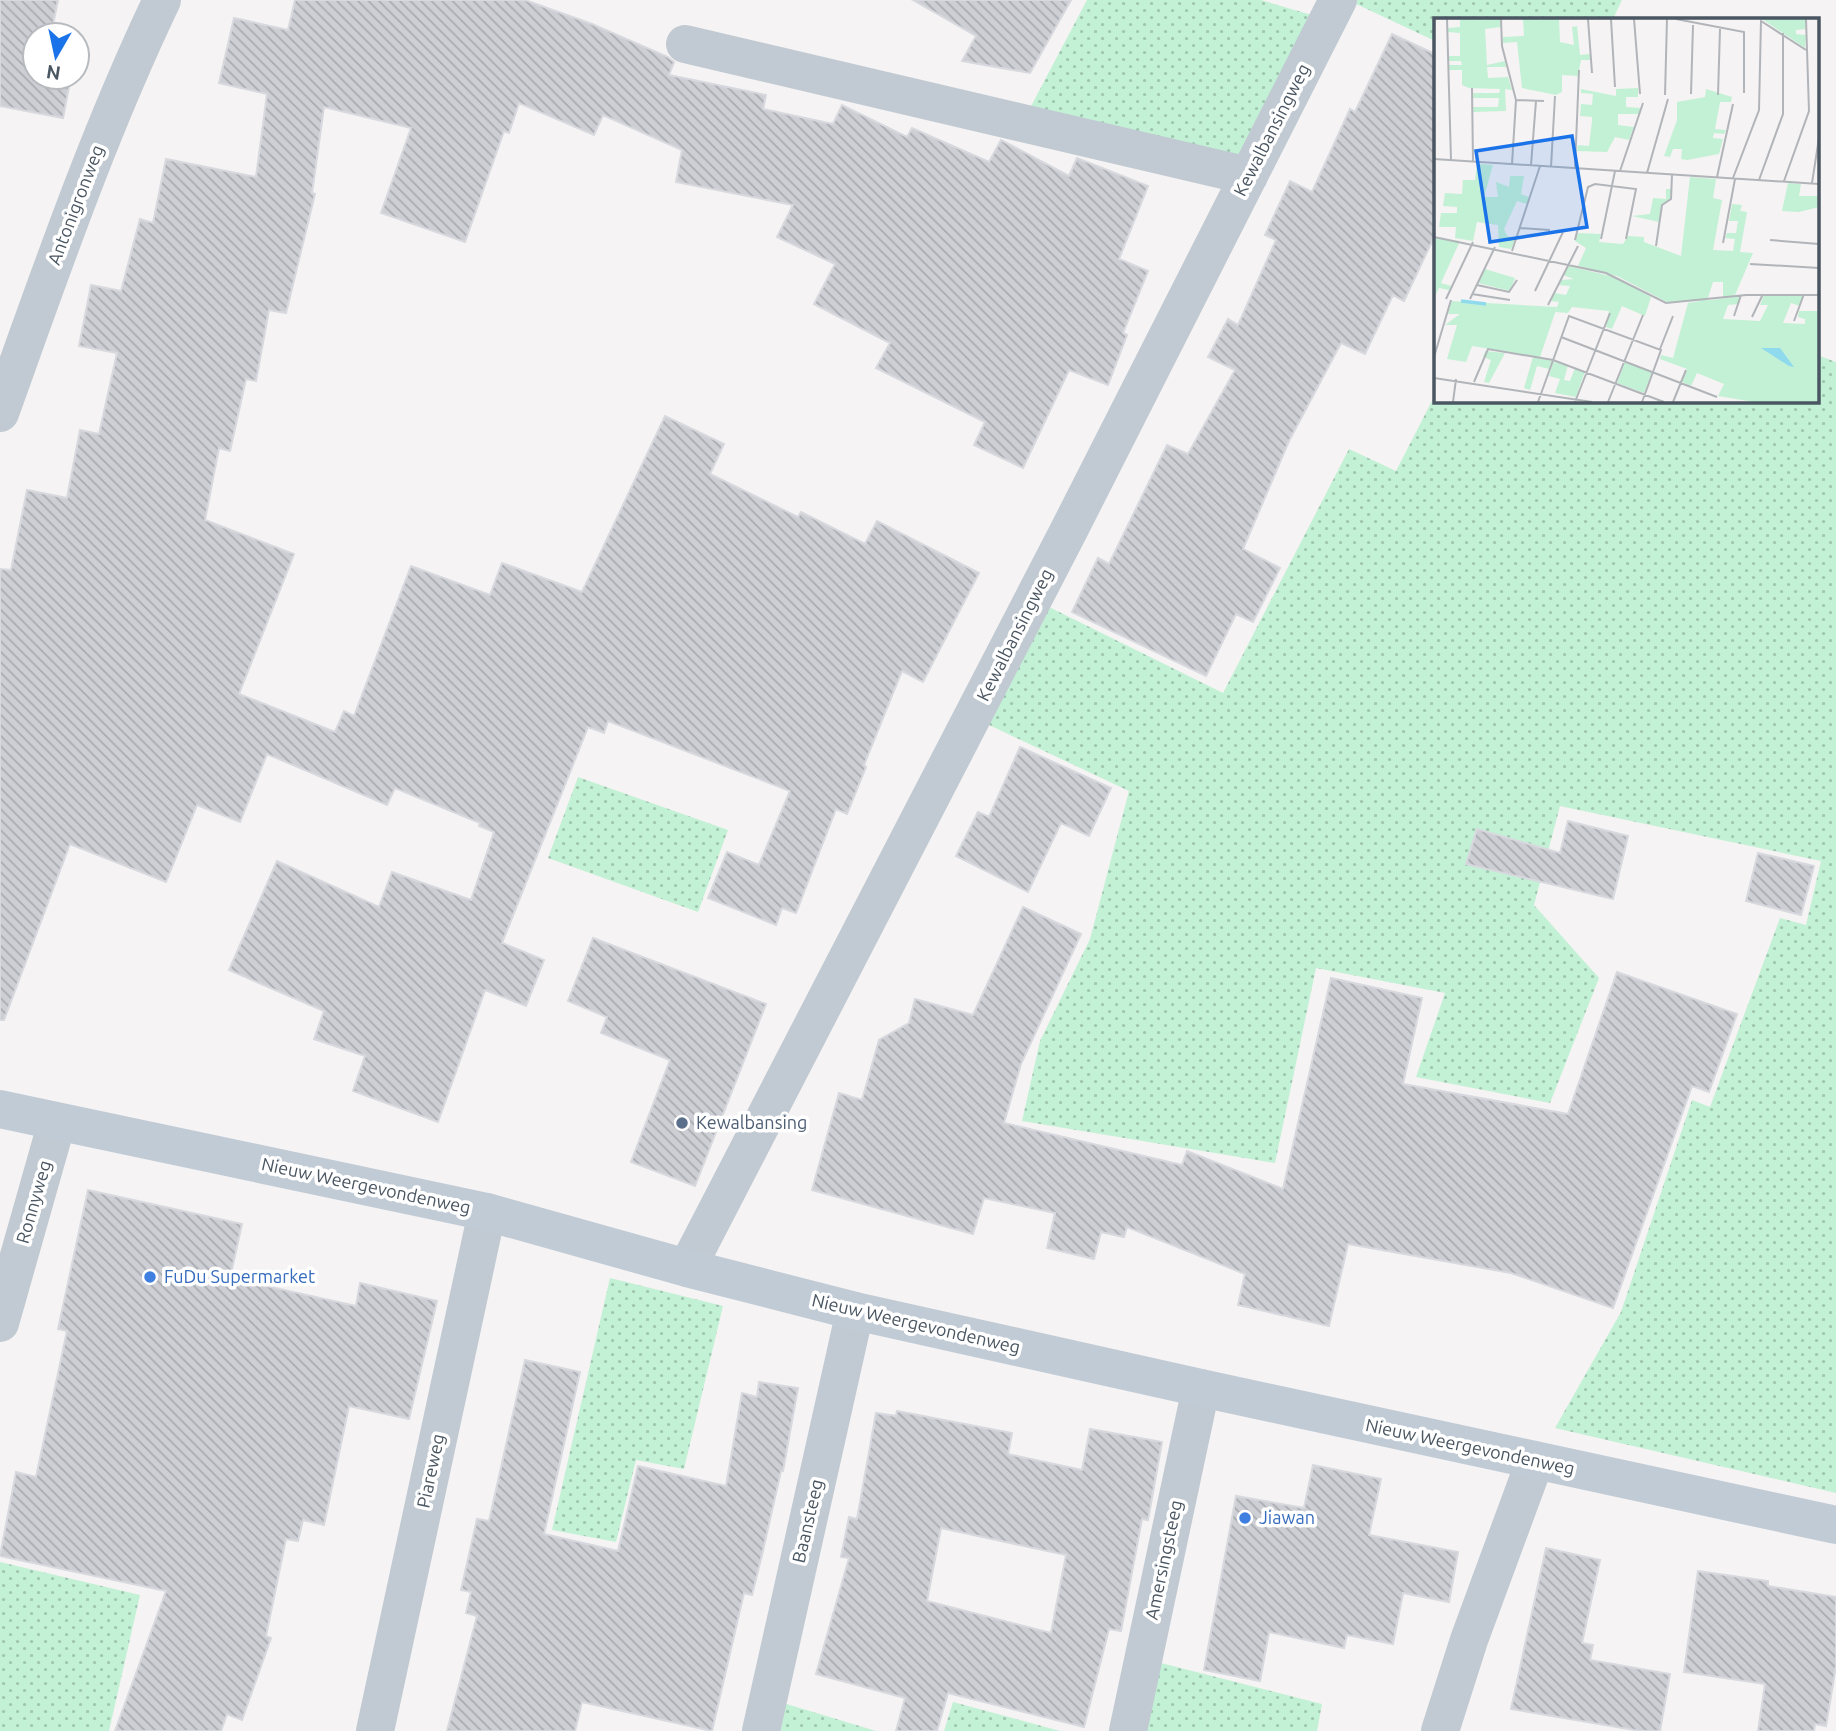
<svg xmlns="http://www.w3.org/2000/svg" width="1836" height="1731" font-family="Ubuntu,sans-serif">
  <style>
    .grass { fill: url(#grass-dots) }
    .building { fill: url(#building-back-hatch); stroke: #d7d9de; stroke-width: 2; fill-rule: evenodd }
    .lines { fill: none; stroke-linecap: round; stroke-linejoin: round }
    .street { stroke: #c1cad2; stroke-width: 38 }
    .secondary { stroke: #c1cbd6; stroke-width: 38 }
    .service-dot { fill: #5c6f8a; stroke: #fff; stroke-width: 2.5 }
    .shop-dot { fill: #3f7fe0; stroke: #fff; stroke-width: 2.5 }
    .labels { text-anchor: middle; stroke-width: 7; stroke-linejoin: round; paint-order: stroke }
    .street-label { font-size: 18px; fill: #4a5661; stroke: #fff }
    .service-label { font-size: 18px; fill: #4e5e75; stroke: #fff; text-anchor: start }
    .shop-label { font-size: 18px; fill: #366cbe; stroke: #fff; text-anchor: start }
    .inset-river { fill: none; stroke: #90daee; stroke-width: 3.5 }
    .inset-road { fill: none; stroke: #b1b4b9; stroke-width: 2 }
    .view { fill: #1a73e8; fill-opacity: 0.15; stroke: #1a73e8; stroke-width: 3.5 }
    .inset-edge { fill: none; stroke: #4a5661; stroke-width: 3.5 }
  </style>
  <defs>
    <pattern id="grass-dots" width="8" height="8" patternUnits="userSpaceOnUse" patternTransform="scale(1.75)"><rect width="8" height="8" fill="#c3f1d5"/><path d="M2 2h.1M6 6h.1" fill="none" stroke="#a0c6b0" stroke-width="1.8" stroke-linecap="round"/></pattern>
    <pattern id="building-back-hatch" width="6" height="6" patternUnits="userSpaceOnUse" patternTransform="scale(1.75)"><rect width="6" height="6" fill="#cdcfd5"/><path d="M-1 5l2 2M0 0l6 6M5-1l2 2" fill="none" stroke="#a8abb0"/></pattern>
  </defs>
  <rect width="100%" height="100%" fill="#f5f3f3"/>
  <path class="grass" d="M1087,0H1261L1315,16L1248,154L1232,158L1029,110Z
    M1354,0H1622L1613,19H1435V41L1352,2Z
    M1817,355L1836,362V1493L1555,1428L1621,1312L1692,1100L1710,1107L1780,918L1806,925L1821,861L1560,806L1534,905L1599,978L1550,1103L1416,1077L1445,993L1316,968L1275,1163L1022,1121L1040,1041L1090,939L1129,791L989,725L1049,607L1223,693L1349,449L1396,471L1435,395V401H1817Z
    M578,777L728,830L698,912L548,858Z
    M610,1278L723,1306L684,1469L636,1460L616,1542L552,1530Z
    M0,1562L140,1595L109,1731H0Z
    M1157,1662L1322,1704L1317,1731H1143Z
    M780,1702L876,1731H773Z
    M953,1702L1060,1731H944Z"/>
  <path class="building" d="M0,0H58L51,35H35V77H71L63,118L0,106Z
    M295,0H525L592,24L668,57L674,62L669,75L766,95L763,109L833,124L842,105L907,137L912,128L989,162L1001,140L1069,176L1077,158L1148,186L1119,259L1148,271L1123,333L1127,335L1108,385L1069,370L1023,468L974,445L985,422L876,368L890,343L814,304L835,264L777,237L793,205L676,182L682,150L603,115L594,135L519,103L509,133L504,131L465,242L381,213L411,128L324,107L312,193L315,194L286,313L269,310L256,381L246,379L230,451L219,448L205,520L294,554L239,694L335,732L344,711L354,716L411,566L490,595L502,563L582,592L665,416L724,444L710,474L798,517L801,512L865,544L877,521L979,573L923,682L902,671L864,765L866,767L847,814L836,809L796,913L782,908L776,925L708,898L727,852L759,865L790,791L608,721L604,733L588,727L502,943L544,960L526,1006L485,990L438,1122L353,1091L365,1056L314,1039L324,1011L229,970L277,861L379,907L392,872L471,900L494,832L479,826L480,823L395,788L387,805L267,754L240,822L197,805L166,882L70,844L4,1020H0V569L11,570L27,490L67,498L80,430L99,434L117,353L79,346L91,285L121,291L140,219L153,223L166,159L256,177L267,94L219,83L234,18L288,30Z
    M913,0H1071L1030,73L962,61L976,36Z
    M1392,34L1435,54V235L1404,301L1393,295L1365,354L1341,343L1289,441L1243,549L1280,568L1253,622L1236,614L1206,676L1072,612L1098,558L1109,564L1167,445L1188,454L1235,370L1208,357L1228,319L1238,325L1276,240L1265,235L1290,181L1312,192L1350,109L1355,112Z
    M1020,747L1111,788L1089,836L1061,823L1028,892L956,856L978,812L989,817Z
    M1568,821L1628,836L1613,899L1466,864L1477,829L1560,853Z
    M1758,853L1814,866L1801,915L1746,901Z
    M1023,907L1081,934L1021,1064L1004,1123L1182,1165L1187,1151L1283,1189L1331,978L1422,998L1403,1084L1568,1114L1617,972L1737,1014L1709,1092L1692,1086L1613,1308L1511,1273L1348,1244L1329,1326L1238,1305L1245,1274L1127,1227L1124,1237L1101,1232L1094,1259L1047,1248L1055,1213L984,1198L973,1234L812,1190L839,1093L862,1100L879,1040L909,1023L915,999L973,1015Z
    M593,938L766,1004L695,1186L631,1162L670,1060L601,1033L607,1017L568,1001Z
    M88,1190L242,1224L230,1278L356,1306L360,1283L437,1301L409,1419L349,1406L324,1525L303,1520L298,1541L286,1539L266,1636L271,1638L242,1720L227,1714L221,1731H115L166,1591L0,1556L16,1472L36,1477L67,1331L58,1329Z
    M525,1360L580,1372L544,1534L618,1551L638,1466L726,1486L742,1393L757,1397L759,1382L798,1388L783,1471H781L762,1555L752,1595L744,1593L712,1731L582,1702L575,1731H447L477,1616L466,1613L471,1592L461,1590L477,1519L489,1521Z
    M897,1411L1012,1433L1008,1454L1082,1470L1090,1429L1162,1442L1148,1520L1142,1519L1121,1631L1109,1629L1084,1727L948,1693L937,1731H896L905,1698L816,1674L849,1558L841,1557L849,1517L857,1519L876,1413L896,1416ZM941,1528L1066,1555L1051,1633L927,1601Z
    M1313,1465L1381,1479L1369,1535L1458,1552L1449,1602L1403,1593L1393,1644L1347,1635L1344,1648L1269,1632L1260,1681L1204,1670L1236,1496L1304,1508Z
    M1546,1548L1600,1560L1582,1643L1593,1645L1590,1660L1670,1674L1660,1731H1640L1511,1709Z
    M1698,1571L1768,1581V1586L1836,1597V1666L1826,1726L1815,1724L1814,1731H1758L1765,1684L1684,1672Z"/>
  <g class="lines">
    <path class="street" d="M685,44L1249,176
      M0,413C50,274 98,134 162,0
      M687,1268L1069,530L1338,0
      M0,1323L57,1122
      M375,1731L487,1212
      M761,1731L855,1311
      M1128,1731L1201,1388
      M1440,1731L1469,1640L1535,1461"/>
    <path class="secondary" d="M0,1109L487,1212L687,1268L855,1311L1201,1388L1836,1525"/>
  </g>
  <circle class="service-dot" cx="682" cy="1123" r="7"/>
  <g class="shop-dot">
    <circle cx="150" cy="1277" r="7"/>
    <circle cx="1245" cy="1518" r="7"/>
  </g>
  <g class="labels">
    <g class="street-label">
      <text transform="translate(1272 130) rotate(-63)" y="6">Kewalbansingweg</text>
      <text transform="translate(76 205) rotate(-69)" y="6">Antonigronweg</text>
      <text transform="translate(1015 635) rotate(-63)" y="6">Kewalbansingweg</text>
      <text transform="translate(366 1186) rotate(12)" y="6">Nieuw Weergevondenweg</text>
      <text transform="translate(34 1202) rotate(-74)" y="6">Ronnyweg</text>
      <text transform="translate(916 1324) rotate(13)" y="6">Nieuw Weergevondenweg</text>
      <text transform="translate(1470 1447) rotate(12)" y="6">Nieuw Weergevondenweg</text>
      <text transform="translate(431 1471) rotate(-78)" y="6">Piareweg</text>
      <text transform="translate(808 1521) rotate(-77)" y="6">Baansteeg</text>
      <text transform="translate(1164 1560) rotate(-78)" y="6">Amersingsteeg</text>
    </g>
    <g class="service-label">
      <text x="696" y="1129">Kewalbansing</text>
    </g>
    <g class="shop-label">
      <text x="164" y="1283">FuDu Supermarket</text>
      <text x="1259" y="1524">Jiawan</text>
    </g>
  </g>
  <g transform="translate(1434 18)">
    <rect width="385" height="385" fill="#f5f3f3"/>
    <path d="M26,1H66L67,9L51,11L53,47L71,43L72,49H53L54,60L74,59L78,72L71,71L72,93L39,94V89H64L65,80H39V75H65L66,71L35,70L28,67V52H15V47H28L27,43H15V38H26V15L14,14V10L26,9ZM89,1H125L126,24L140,27L138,9L143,8L146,37L156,36V42H147L144,58L128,57V74L122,77L88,70L83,24L69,25V19L90,18ZM328,1H372L371,11L362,12V16L372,17L371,30ZM204,70V79H192V89L207,90L205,96H184V107L200,109L195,122L181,119L173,134L143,133L144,127L155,128L158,103V99L146,98L147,86L158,87L159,76L147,75V71L182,78V71ZM272,71L298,79L297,84H286L281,111L292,112L290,116L280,115L279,120L289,121L285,136L253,142L247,141L248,131H239L236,139L230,138L243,102V84L271,79ZM43,146L59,147L50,179H64L62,164L75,169L76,158H90L87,176L95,179L93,186L83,183L70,211L73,218L82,220L77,231L65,229L64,207L43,204L39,223L21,220L22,209H5L7,195H23V189L9,188L11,175L28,176L29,162H41ZM256,159L282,161L279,180L288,182L279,232L299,233L301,221L291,220L293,215H302L304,203H295L298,186L308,187L306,193L313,194L306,234L319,235L301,277L289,280V264H279L273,283L233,284L183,258L144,248L152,230L141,223L144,215L167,216L165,224L189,226L194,218L210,219V224L247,238ZM354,165L367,166L365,178H385V189L365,194L348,193ZM232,171H237V180L228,186L225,204L198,198L216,196L219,180L232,181ZM0,220L26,223L7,265L17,268L15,272L5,270L0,280ZM134,248L181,259L217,279L211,298L188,288L178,311L172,309L175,293L138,289L134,295L121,294L125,284L117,283L120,275L132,277L136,268L125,267L127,262L140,261L129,257ZM51,251L81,260L76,273L44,265ZM330,277L369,278L366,288L357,285L349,305L371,306V301L364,299L365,293H385V384H320L284,378L290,366L263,355L257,368L248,364L253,351L226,341L227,337L239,340L254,285L307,278L305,286L294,287L289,301L326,303L334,287H326ZM51,333L71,335L55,365L50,364L57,342L49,339ZM99,339L118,343L115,351L103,348L96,372L90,370ZM119,344L134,347L130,362L136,363L141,350L151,353L142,379L121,375L126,361L115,358ZM191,344L218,354L210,375L183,365Z" fill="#c3f1d5"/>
    <path d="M17,283L123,289L106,339L38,328L32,344L13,341L23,307H11L26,296H14Z" fill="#c3f1d5"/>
    <path d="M327,330H346L360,349L355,348Z" fill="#90daee"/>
    <path class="inset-river" d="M27,283L52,286"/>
    <path class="inset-road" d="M13,1L17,142M67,1L68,28L82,82L78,146M154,1L158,55M177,1L181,69M200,1L206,76M242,1L310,14V75M38,70L39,144M257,76L259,7M231,77L233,1M284,77L286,11M82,82L110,83M0,141L385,166M97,147L102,83M117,149L121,78M141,150L145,52M186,153L209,85M213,155L234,81M283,159L299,86M299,160L325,92L327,3L372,32M325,162L349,96V15M350,163L375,93L372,1M378,165L385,120M86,210L116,212M0,219L172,255L232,285L312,277H385M167,221L181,153M141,222L154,169L161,166L202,171L192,221M336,222L385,226M289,225L301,161M222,228L228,187L237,181L238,157M78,233L106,148M316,246L385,250M43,267L75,274L83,262M101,273L129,214M38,276L76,282M12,281L39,224M36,281L61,229M114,287L144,228M300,298L307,277M318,299L329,276M360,303L370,276M127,319L283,379M226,331L239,298M0,339L17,282M0,360L158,384M40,364L54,331L119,342L230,384M19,384L22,361M104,384L135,298L227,332L208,384M141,384L176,295M174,384L209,297M239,384L252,352"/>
    <path class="view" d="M138,118L153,209L56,224L42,133Z"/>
    <rect width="385" height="385" class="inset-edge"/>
  </g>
  <g transform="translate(56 56) rotate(189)"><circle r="33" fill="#ffffff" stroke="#b7bbc0" stroke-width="2"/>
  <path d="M0-5L12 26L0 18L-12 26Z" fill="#1a73e8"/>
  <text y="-10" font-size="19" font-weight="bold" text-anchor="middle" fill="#4a5661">N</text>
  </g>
</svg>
